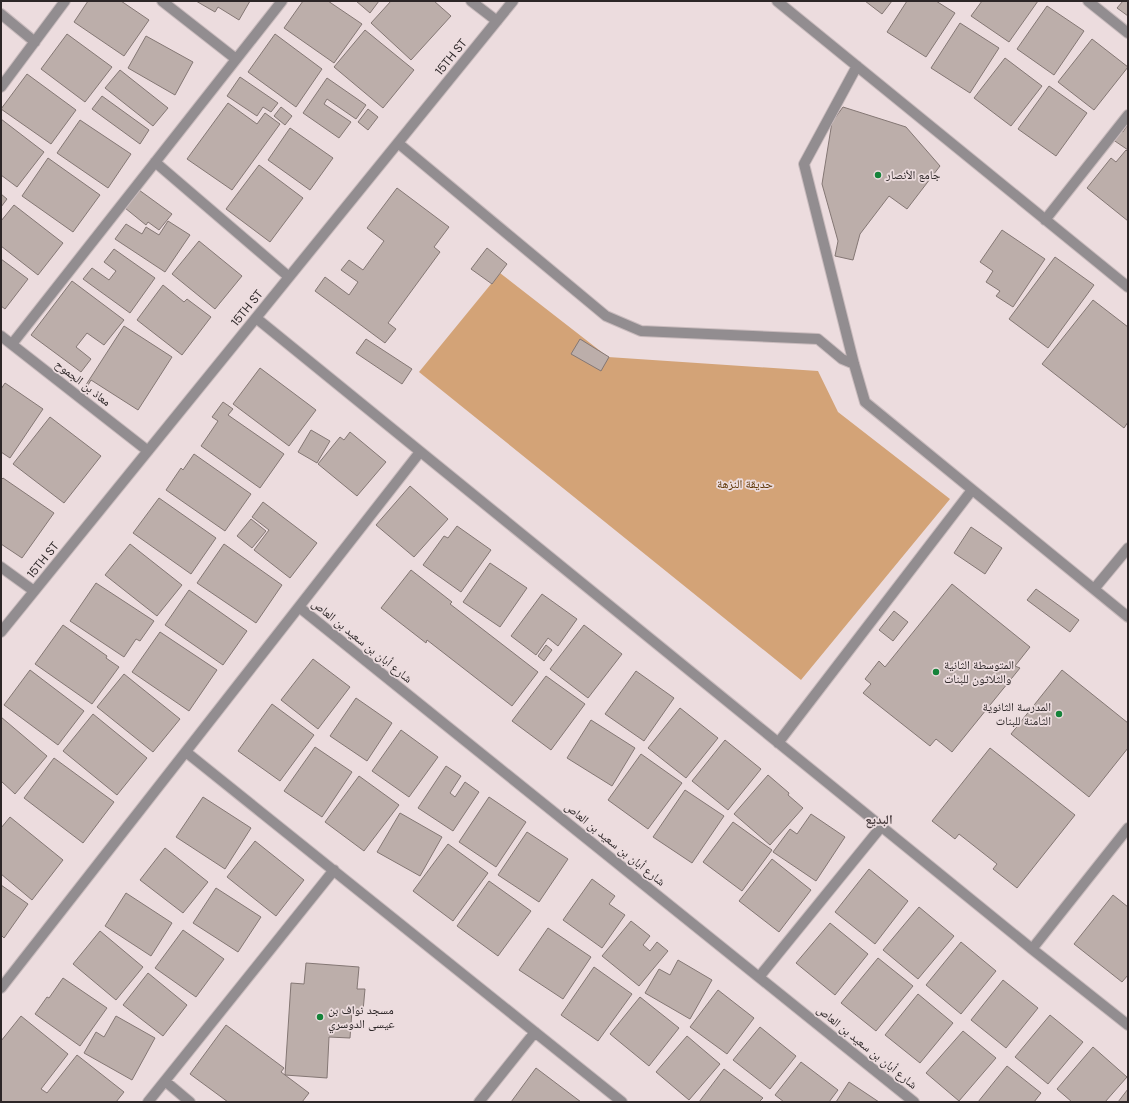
<svg xmlns="http://www.w3.org/2000/svg" width="1129" height="1103" font-family="'DM Sans','Noto Naskh Arabic',sans-serif">
  <style>
    .green { fill: #d3a377 }
    .building { fill: #bcaeaa; stroke: #847774 }
    .lines { fill: none; stroke-linecap: round; stroke-linejoin: round }
    .street-casing { stroke: #c9bbbd; stroke-width: 12 }
    .street { stroke: #928d90; stroke-width: 10 }
    .poi-dot { fill: #15833a; stroke: #ecdcde; stroke-width: 1.5 }
    .labels { text-anchor: middle; stroke-width: 3.5; stroke-linejoin: round; paint-order: stroke }
    .street-label { font-size: 12px; fill: #2c2627; stroke: #ecdcde }
    .poi-label { font-size: 12px; fill: #2c2627; stroke: #ecdcde; text-anchor: start }
    .park-label { font-size: 12px; fill: #5c3403; stroke: #ecdcde }
    .neighbourhood-label { font-size: 13px; font-weight: bold; fill: #493d3f; stroke: #ecdcde }
  </style>
  <rect width="100%" height="100%" fill="#ecdcde"/>
  <path class="green" d="M500,273L608,357L818,371L838,412L950,499L801,680L419,372Z"/>
  <path class="building" d="M88,1H121L149,20L124,56L74,22Z
    M196,1H250L239,20L218,7L215,12Z
    M303,1H328L362,24L334,63L284,28Z
    M356,1H379L370,13Z
    M391,1H434L451,16L411,60L371,23Z
    M865,1H892L882,14Z
    M907,1H936L955,13L926,57L887,32Z
    M982,1H1038L1009,42L971,16Z
    M1123,1H1128V16L1117,8Z
    M1047,6L1084,31L1054,75L1017,49Z
    M960,23L999,48L970,93L931,68Z
    M365,30L414,70L383,108L334,67Z
    M67,34L112,67L85,102L41,69Z
    M275,34L322,69L296,107L248,72Z
    M146,36L193,62L175,95L128,68Z
    M1092,39L1128,67L1094,110L1058,82Z
    M1005,58L1042,86L1011,126L974,98Z
    M120,70L168,108L153,126L105,88Z
    M27,74L76,110L51,144L1,109Z
    M240,77L278,103L271,112L263,107L257,116L227,96Z
    M327,78L366,105L356,119L327,99L324,104L351,122L339,138L303,113Z
    M1049,86L1087,113L1056,156L1018,129Z
    M102,96L149,130L140,144L92,109Z
    M228,103L257,124L265,113L280,124L232,190L187,159Z
    M281,107L292,116L285,125L274,116Z
    M843,107L906,127L940,166L907,209L889,196L860,234L853,260L835,256L838,241L822,184L832,122Z
    M368,109L378,117L368,130L358,122Z
    M1,119L44,152L17,187L1,175Z
    M80,120L131,154L108,188L57,153Z
    M1128,124V150L1109,137L1116,127L1123,132Z
    M290,128L333,158L310,190L268,160Z
    M1126,150L1128,152V221L1087,188L1111,158L1116,162Z
    M48,158L100,195L73,232L22,196Z
    M259,165L303,198L270,242L226,209Z
    M397,188L449,227L434,247L440,252L388,323L396,329L385,343L315,291L325,277L349,295L358,282L341,270L349,260L363,270L384,241L367,228Z
    M139,190L172,214L159,230L148,222L146,225L125,208Z
    M1,194L7,199L1,207Z
    M14,205L63,243L38,275L1,246V221Z
    M168,221L190,235L165,272L115,239L126,224L142,234L146,227L159,235Z
    M1002,230L1045,259L1013,307L996,296L1000,291L986,282L993,271L980,262Z
    M199,241L242,276L215,309L172,274Z
    M487,248L507,264L492,284L471,269Z
    M114,249L155,278L130,313L83,279L92,268L109,280L116,271L104,262Z
    M1055,257L1094,285L1048,348L1009,319Z
    M1,259L28,279L5,309L1,306Z
    M72,281L124,320L104,345L87,333L76,347L91,359L81,372L31,335Z
    M163,285L184,302L187,299L211,317L182,355L137,320Z
    M1093,300L1128,327V422L1124,428L1042,364Z
    M124,326L172,357L138,410L91,380L84,392L82,391Z
    M366,339L412,369L402,384L356,353Z
    M580,339L609,357L601,371L571,354Z
    M260,368L316,410L289,446L233,404Z
    M5,383L43,409L10,458L1,452V389Z
    M223,402L233,409L228,415L284,454L260,488L201,446L218,421L212,417Z
    M50,417L101,456L64,503L13,464Z
    M311,430L330,441L317,463L298,452Z
    M350,432L386,462L357,496L318,464L340,437L344,440Z
    M194,454L251,494L225,531L166,490L181,468L183,470Z
    M3,478L54,513L22,558L1,544V480Z
    M410,486L448,519L414,557L376,525Z
    M159,498L216,538L191,574L133,533Z
    M263,502L317,543L290,578L254,550L269,530L252,517Z
    M251,519L266,531L252,548L237,536Z
    M457,526L491,550L461,592L423,565L444,536L448,538Z
    M971,527L1002,548L985,574L954,553Z
    M130,544L182,585L157,616L105,575Z
    M224,544L282,585L256,623L197,583Z
    M490,563L527,588L500,627L463,602Z
    M411,570L452,602L450,604L538,672L512,706L427,640L426,643L381,608Z
    M96,583L154,621L140,641L136,639L124,657L70,621Z
    M952,584L1030,647L1015,666L1020,668L952,752L936,739L930,746L863,693L871,684L865,679L879,661L885,667Z
    M1036,589L1079,620L1070,632L1027,600Z
    M189,590L247,631L223,665L165,625Z
    M542,594L577,619L558,646L548,638L536,655L511,636Z
    M894,611L908,622L893,641L879,630Z
    M63,625L107,656L106,658L119,667L92,704L35,664Z
    M584,625L622,654L588,698L550,669Z
    M160,632L217,670L189,711L132,672Z
    M546,645L552,650L544,661L538,656Z
    M313,659L350,687L318,729L281,700Z
    M30,670L84,711L58,745L4,705Z
    M1062,670L1128,723V748L1089,797L1011,734Z
    M636,671L674,698L644,741L605,714Z
    M124,674L180,719L153,752L97,707Z
    M546,676L585,704L551,750L512,721Z
    M356,698L392,723L367,761L330,736Z
    M272,704L314,735L280,781L238,751Z
    M680,708L718,738L686,778L648,748Z
    M93,714L147,758L117,795L63,751Z
    M1,717L47,756L15,794L1,781Z
    M591,720L635,748L612,786L567,758Z
    M401,730L438,757L409,797L372,771Z
    M725,740L761,769L728,810L692,781Z
    M315,747L352,772L322,817L284,791Z
    M990,748L1075,815L1017,888L993,869L997,864L959,834L955,839L932,821Z
    M641,754L682,783L648,829L608,800Z
    M54,758L114,802L83,843L24,798Z
    M446,766L461,776L450,793L455,797L465,782L479,792L453,831L418,808Z
    M768,775L789,793L788,795L803,808L770,845L734,814Z
    M359,776L399,805L364,851L325,822Z
    M685,790L724,816L692,863L653,837Z
    M203,797L251,828L225,869L176,837Z
    M489,797L526,822L496,867L459,842Z
    M400,813L442,837L420,876L377,852Z
    M811,814L845,837L816,881L773,852L790,829L797,834Z
    M10,817L63,860L32,900L1,874V828Z
    M733,822L772,850L742,891L703,862Z
    M527,832L568,859L539,902L498,875Z
    M255,841L304,880L276,916L227,877Z
    M448,844L488,873L453,921L413,891Z
    M165,848L208,882L183,913L140,880Z
    M772,859L811,890L779,932L739,901Z
    M869,869L908,901L875,944L835,912Z
    M592,879L615,896L609,904L625,915L602,948L563,920Z
    M489,881L531,911L498,956L457,926Z
    M1,885L28,904L4,938L1,935Z
    M216,888L261,917L238,952L193,923Z
    M126,893L172,923L151,956L105,926Z
    M1113,895L1128,907V975L1122,982L1074,944Z
    M919,907L954,936L918,979L883,950Z
    M631,921L650,936L643,945L650,951L657,942L668,951L639,986L602,956Z
    M830,923L868,954L835,995L796,963Z
    M548,928L591,957L563,999L519,970Z
    M183,930L224,959L196,997L155,968Z
    M100,931L143,967L116,1000L73,964Z
    M961,942L996,971L961,1014L926,985Z
    M878,958L913,986L876,1031L841,1003Z
    M678,960L712,980L690,1019L645,993L659,969L670,975Z
    M306,963L359,967L357,989H365L363,1011L352,1010L350,1038L329,1037L327,1078L285,1075L291,983L304,984Z
    M594,967L632,994L598,1041L561,1015Z
    M148,973L187,1005L163,1036L123,1005Z
    M63,978L107,1008L80,1046L35,1014L47,997L49,998Z
    M1003,980L1038,1008L1006,1048L971,1020Z
    M718,990L754,1018L727,1054L690,1027Z
    M918,994L953,1023L920,1063L885,1035Z
    M640,997L679,1028L649,1066L610,1034Z
    M1050,1015L1083,1042L1048,1084L1015,1057Z
    M21,1016L68,1054L41,1089L47,1093L77,1055L124,1092L116,1102H1V1041Z
    M116,1016L155,1038L132,1080L84,1053L96,1032L104,1037Z
    M226,1025L284,1068L281,1072L309,1093L302,1102H228L190,1074Z
    M760,1027L796,1056L770,1089L733,1060Z
    M963,1031L996,1058L959,1101L926,1073Z
    M687,1036L720,1064L689,1100L656,1072Z
    M1093,1047L1127,1077L1105,1102H1072L1057,1089Z
    M801,1062L838,1090L829,1102H784L775,1095Z
    M1007,1066L1041,1093L1034,1102H978Z
    M536,1068L581,1102H511Z
    M724,1069L763,1098L759,1102H699Z
    M849,1082L879,1102H836Z
    M1128,1089V1102H1118Z"/>
  <g class="lines">
    <defs>
      <path id="street" d="M162,1L236,59
        M471,1L497,21
        M777,1L1128,287
        M1088,1L1128,33
        M1,14L35,42
        M857,66L804,164L854,364L865,402L1128,617
        M1,87L65,1
        M398,143L606,316L641,331L818,339L842,359L854,364
        M155,162L289,277
        M1045,220L1128,115
        M256,318L1032,949L1128,1025
        M1,336L148,451
        M12,344L282,1
        M1,567L34,591
        M1094,589L1128,548
        M299,607L914,1102
        M1,632L513,1
        M778,743L972,490
        M186,752L622,1102
        M1032,949L1128,828
        M759,977L881,827
        M1,988L420,452
        M165,1081L190,1102
        M148,1102L334,870
        M479,1102L535,1032"/>
    </defs>
    <use href="#street" class="street-casing"/>
    <use href="#street" class="street"/>
  </g>
  <g class="poi-dot">
    <circle cx="878" cy="175" r="4"/>
    <circle cx="936" cy="672" r="4"/>
    <circle cx="1059" cy="714" r="4"/>
    <circle cx="320" cy="1017" r="4"/>
  </g>
  <g class="labels">
    <g class="street-label">
      <text transform="translate(451 57) rotate(-51)" y="4">15TH ST</text>
      <text transform="translate(247 308) rotate(-51)" y="4">15TH ST</text>
      <text transform="translate(83 383) rotate(38)" y="4">معاذ بن الجموح</text>
      <text transform="translate(43 560) rotate(-51)" y="4">15TH ST</text>
      <text transform="translate(362 641) rotate(39)" y="4">شارع أبان بن سعيد بن العاص</text>
      <text transform="translate(615 844) rotate(39)" y="4">شارع أبان بن سعيد بن العاص</text>
      <text transform="translate(867 1047) rotate(39)" y="4">شارع أبان بن سعيد بن العاص</text>
    </g>
    <g class="poi-label">
      <text x="886" y="179">جامع الأنصار</text>
      <text x="944" y="669">المتوسطة الثانية<tspan x="944" dy="14">والثلاثون للبنات</tspan></text>
      <text x="1051" y="711" text-anchor="end">المدرسة الثانوية<tspan x="1051" dy="14">الثامنة للبنات</tspan></text>
      <text x="328" y="1014">مسجد نواف بن<tspan x="328" dy="14">عيسى الدوسري</tspan></text>
    </g>
    <g class="park-label">
      <text x="745" y="488">حديقة النزهة</text>
    </g>
    <g class="neighbourhood-label">
      <text x="879" y="824">البديع</text>
    </g>
  </g>
  <rect width="1129" height="1103" fill="none" stroke="#2c2627" stroke-width="4"/>
</svg>
